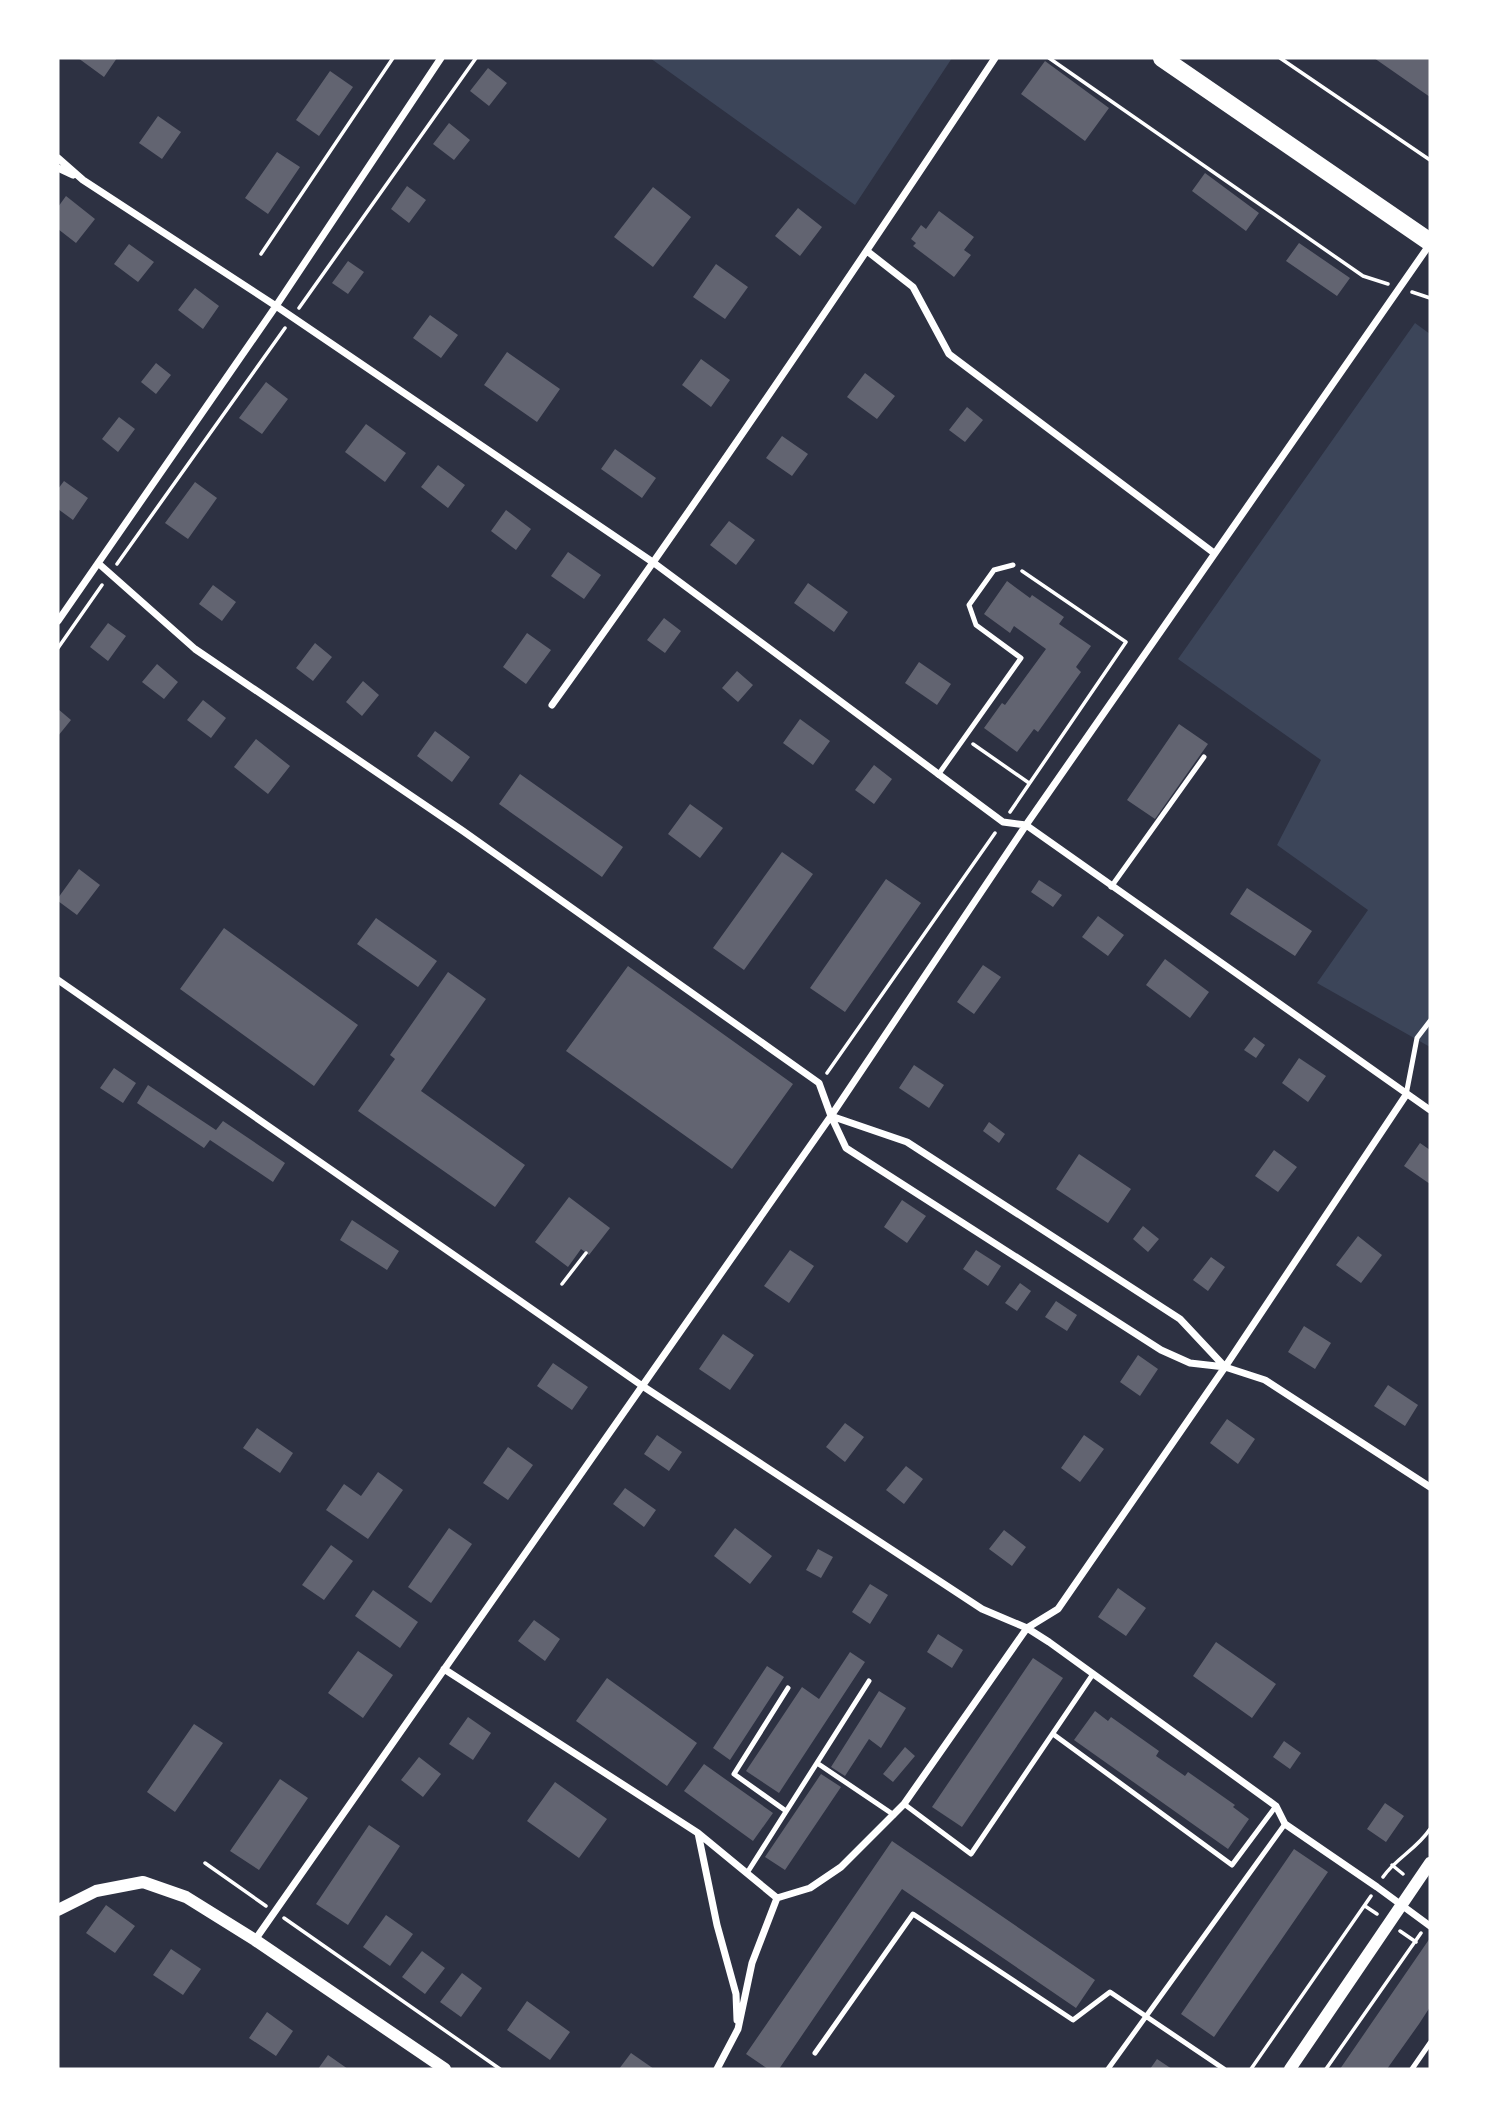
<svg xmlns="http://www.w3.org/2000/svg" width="1488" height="2127" font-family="'Sofia Sans Condensed',sans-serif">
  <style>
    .green { fill: #3c4559 }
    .building { fill: #626471 }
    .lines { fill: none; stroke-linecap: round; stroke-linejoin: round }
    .path { stroke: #fff; stroke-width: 3.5 }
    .service { stroke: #fff; stroke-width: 5 }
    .minor { stroke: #fff; stroke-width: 7 }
    .tertiary { stroke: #fff; stroke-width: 12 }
    .primary { stroke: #fff; stroke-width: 18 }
  </style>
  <rect width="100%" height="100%" fill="#2d3142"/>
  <path class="green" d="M650,58H952L855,205Z
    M1415,323L1430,334V1047L1317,983L1368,910L1277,845L1321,760L1178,659Z"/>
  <path class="building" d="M78,58H117L104,77Z
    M1374,58H1430V97Z
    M1045,61L1109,108L1085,141L1021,94Z
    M488,68L507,83L489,106L470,91Z
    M330,71L353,87L319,136L296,120Z
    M158,116L181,132L162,159L139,143Z
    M449,123L470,140L454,160L433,144Z
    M277,152L300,167L268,214L245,198Z
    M1205,173L1259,213L1246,231L1192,191Z
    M407,186L426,200L409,223L391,209Z
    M653,187L691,217L653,267L614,237Z
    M66,196L95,219L76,243L58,229V207Z
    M798,208L822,227L800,256L775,236Z
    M939,211L974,237L964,250L971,255L954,277L913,246L916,243L911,239L921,225L926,229Z
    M1299,243L1350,278L1337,296L1286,261Z
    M129,244L154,262L138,282L114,264Z
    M348,261L364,272L348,294L332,283Z
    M716,264L748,287L725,319L693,297Z
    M195,288L219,306L203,329L178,310Z
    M430,315L458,335L441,358L413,338Z
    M507,352L560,389L537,422L484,385Z
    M701,359L730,380L711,407L682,385Z
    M156,363L171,375L156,394L141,382Z
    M865,373L895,396L877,419L847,397Z
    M266,382L288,399L262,434L239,418Z
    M967,407L983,420L965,442L949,430Z
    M119,417L135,429L118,452L102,439Z
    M366,424L406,453L385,482L345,452Z
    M782,436L808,454L792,476L766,458Z
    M615,449L656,478L642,498L601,469Z
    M438,465L465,485L448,508L421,487Z
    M64,481L88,498L73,520L58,509V489Z
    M195,482L217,498L188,539L165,523Z
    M506,510L531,529L516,550L491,531Z
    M729,521L755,540L736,565L710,545Z
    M568,552L601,575L584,599L551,576Z
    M1007,581L1030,598L1032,595L1064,617L1059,624L1091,646L1076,667L1081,672L1038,732L1034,729L1017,752L984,728L1002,703L1005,705L1046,649L1014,626L1010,633L984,614Z
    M808,583L848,612L834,632L794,603Z
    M213,585L236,602L222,621L199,604Z
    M664,618L681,631L665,653L647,640Z
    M108,623L126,636L108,661L90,647Z
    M527,633L551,650L526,684L503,667Z
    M315,643L332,657L313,681L296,668Z
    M919,662L951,684L937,705L905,683Z
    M157,664L178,682L164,699L142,682Z
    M737,671L753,685L738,702L722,688Z
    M363,681L379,695L362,716L346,702Z
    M203,700L226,718L211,738L187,720Z
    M58,709L71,720L58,736Z
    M800,719L830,741L813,765L783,743Z
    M1179,724L1208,744L1155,819L1127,800Z
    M435,731L470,757L452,782L417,756Z
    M256,739L290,766L268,794L234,767Z
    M874,765L892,779L874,804L855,790Z
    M520,774L623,847L602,877L499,804Z
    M690,804L723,828L700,858L668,834Z
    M782,852L813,874L744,970L713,948Z
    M79,869L100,885L77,915L58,901V898Z
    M886,879L921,903L845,1012L810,988Z
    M1039,880L1062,895L1053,907L1031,892Z
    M1247,888L1312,931L1295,956L1230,914Z
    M1098,916L1124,935L1108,956L1082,937Z
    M376,918L437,961L418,987L357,944Z
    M224,928L358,1025L314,1086L180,989Z
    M1165,959L1209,992L1190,1018L1146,985Z
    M983,965L1001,977L974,1014L957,1002Z
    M628,966L793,1084L732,1169L566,1051Z
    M448,972L486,999L421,1091L525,1165L495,1207L358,1111L395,1059L390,1055Z
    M1254,1037L1265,1045L1256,1058L1244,1050Z
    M1299,1058L1326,1076L1308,1102L1282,1083Z
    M914,1065L944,1085L929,1108L899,1088Z
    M114,1068L136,1083L123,1103L100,1088Z
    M148,1085L216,1130L223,1121L285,1163L273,1182L210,1140L204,1148L137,1103Z
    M989,1122L1005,1134L999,1143L983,1131Z
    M1420,1143L1430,1150V1184L1404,1166Z
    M1274,1150L1297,1167L1278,1192L1255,1176Z
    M1079,1154L1131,1189L1108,1223L1056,1189Z
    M569,1197L610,1228L589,1255L581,1249L568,1267L535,1242Z
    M902,1200L926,1216L907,1243L884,1227Z
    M352,1220L399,1251L387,1270L340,1240Z
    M1143,1226L1159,1239L1148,1252L1133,1239Z
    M1358,1236L1382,1255L1361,1283L1336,1265Z
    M790,1250L814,1266L789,1303L764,1286Z
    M976,1250L1001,1266L988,1286L963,1269Z
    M1211,1257L1225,1267L1208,1291L1193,1280Z
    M1020,1283L1031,1291L1017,1311L1005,1303Z
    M1056,1301L1077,1315L1067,1331L1045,1317Z
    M1304,1326L1331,1343L1315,1369L1288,1352Z
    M723,1334L754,1355L730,1390L699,1369Z
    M1138,1355L1158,1369L1140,1396L1120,1382Z
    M553,1363L588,1387L572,1410L537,1386Z
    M1388,1385L1418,1405L1405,1426L1374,1406Z
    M1227,1419L1255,1439L1238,1464L1210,1443Z
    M845,1423L864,1437L845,1462L826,1447Z
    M257,1428L293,1453L280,1473L243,1448Z
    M657,1435L682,1452L669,1471L644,1454Z
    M1084,1435L1104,1449L1080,1482L1061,1468Z
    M508,1447L533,1465L508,1500L483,1483Z
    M906,1466L923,1479L904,1504L886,1490Z
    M378,1472L403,1490L368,1539L326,1510L344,1484L361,1496Z
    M625,1488L656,1510L644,1527L613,1504Z
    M449,1528L472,1544L431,1603L408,1587Z
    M735,1528L772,1556L750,1584L714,1556Z
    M1004,1530L1026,1547L1012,1566L989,1549Z
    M331,1545L353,1561L324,1600L302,1585Z
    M818,1549L833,1557L821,1578L806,1570Z
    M870,1584L888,1595L870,1624L852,1612Z
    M1118,1588L1146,1608L1126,1636L1098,1617Z
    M373,1590L418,1622L400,1648L355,1616Z
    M534,1620L560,1639L545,1661L518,1641Z
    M938,1634L963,1650L952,1668L927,1652Z
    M1216,1642L1276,1684L1252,1718L1193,1676Z
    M358,1651L393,1675L363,1718L328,1693Z
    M850,1652L865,1662L779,1793L746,1771L802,1687L819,1699Z
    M1033,1658L1063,1678L962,1827L932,1807Z
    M767,1666L784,1677L730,1760L713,1748Z
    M607,1678L697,1743L667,1786L576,1721Z
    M879,1691L906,1708L881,1748L869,1739L845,1776L831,1767Z
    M1095,1711L1108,1721L1111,1717L1159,1751L1156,1756L1185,1776L1188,1772L1235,1805L1233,1807L1249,1819L1228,1849L1074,1740Z
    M468,1717L491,1733L473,1760L449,1744Z
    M194,1724L223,1743L175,1812L147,1792Z
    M1284,1741L1301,1753L1290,1769L1273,1757Z
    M905,1747L915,1756L893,1782L883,1774Z
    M419,1757L441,1774L423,1797L401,1780Z
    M704,1764L773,1813L753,1841L684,1791Z
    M821,1774L841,1787L785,1870L765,1857Z
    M280,1779L308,1798L259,1870L230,1851Z
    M555,1782L607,1819L579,1858L527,1821Z
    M1385,1803L1404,1816L1386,1842L1367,1829Z
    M369,1825L400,1846L348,1925L316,1904Z
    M892,1841L1095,1980L1076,2008L902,1889L779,2069H768L746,2054Z
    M1294,1849L1328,1872L1214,2037L1181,2014Z
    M106,1905L135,1926L115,1953L86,1933Z
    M386,1915L413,1934L390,1966L363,1947Z
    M1430,1938V2007L1419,2024L1387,2069H1340Z
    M171,1949L201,1969L183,1995L153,1975Z
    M422,1951L445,1968L425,1994L402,1977Z
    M462,1973L482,1988L461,2017L440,2002Z
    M527,2001L570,2032L550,2060L507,2030Z
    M267,2012L293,2031L276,2056L249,2038Z
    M631,2053L654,2069H619Z
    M328,2055L348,2069H318Z
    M1157,2059L1172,2069H1150Z"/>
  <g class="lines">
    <path class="path" d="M1049,58L1363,276L1388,284
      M1280,58L1430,160
      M261,254L393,58
      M1412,292L1430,298
      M299,308L476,58
      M117,564L285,328
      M58,648L102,585
      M973,744L1029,783
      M1010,812L1126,642L1022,571
      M827,1073L995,833
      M562,1284L586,1253
      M205,1863L266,1906
      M1392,1865L1403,1874
      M1383,1877C1396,1858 1417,1849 1430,1829
      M1365,1906L1377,1914
      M284,1918L500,2069
      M1400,1931L1416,1942
      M1251,2069L1371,1896
      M1326,2069L1421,1933"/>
    <path class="service" d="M938,775L1021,658L976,625L969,605L994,570L1013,565
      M1111,887L1204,757
      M1406,1095L1417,1038L1430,1021
      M1053,1734L1232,1865L1276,1806
      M817,1763L894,1815
      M904,1804L971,1854L1093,1674
      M786,1811L734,1774L788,1688
      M747,1873L869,1681
      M815,2053L913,1914L1073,2020L1110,1992L1224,2069
      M1108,2069L1285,1824
      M1412,2069L1430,2043"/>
    <path class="minor" d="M58,158L83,180L276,306L654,563L1003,822L1026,825L1430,1110
      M58,168L73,175
      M867,251L913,287L949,354L1214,553
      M98,563L195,649L463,831L819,1083L831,1116L846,1148L1161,1350L1190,1363L1225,1367
      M58,621L276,306L441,58
      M552,705C705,492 851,276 995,58
      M58,980L641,1385L982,1609L1027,1628L1049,1642L1276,1806L1285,1824L1377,1887L1430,1926
      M831,1116L907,1142L1180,1319L1225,1367L1265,1380L1430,1487
      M444,1669L698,1833
      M255,1940L831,1116L1026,825L1430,244
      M737,2020L736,1994L717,1925L698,1833L777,1898
      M717,2069L738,2029L752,1963L777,1898L810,1888L841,1867L904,1804L1027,1628L1058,1609L1225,1367L1406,1095"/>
    <path class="tertiary" d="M58,1910L96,1891L143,1882L186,1897L255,1940L445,2069
      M1290,2069L1430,1863"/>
    <path class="primary" d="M1162,58L1430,242"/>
  </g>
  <rect width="1488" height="2127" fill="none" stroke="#ffffff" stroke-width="119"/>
</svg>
